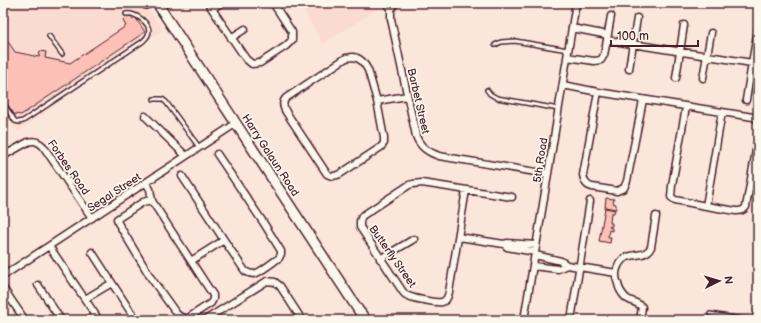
<svg xmlns="http://www.w3.org/2000/svg" width="761" height="323" font-family="'Balsamiq Sans',sans-serif">
  <style>
    .built { fill: #fbdbd1 }
    .building { fill: #fcc0b7; stroke: #4a1f2b }
    .lines { fill: none; stroke-linecap: round; stroke-linejoin: round }
    .lane-casing { stroke: #4a1f2b; stroke-width: 6 }
    .street-casing { stroke: #4a1f2b; stroke-width: 9 }
    .secondary-casing { stroke: #4a1f2b; stroke-width: 12 }
    .lane { stroke: #fbf7ec; stroke-width: 3 }
    .street { stroke: #fbf7ec; stroke-width: 6 }
    .secondary { stroke: #fbf7ec; stroke-width: 9 }
    .labels { text-anchor: middle; stroke-width: 3.5; stroke-linejoin: round; paint-order: stroke }
    .street-label { font-size: 11px; fill: #4a1f2b; stroke: #fbf7ec }
  </style>
  <rect width="100%" height="100%" fill="#fbe6dc"/>
  <filter id="ink" filterUnits="userSpaceOnUse"><feTurbulence type="fractalNoise" baseFrequency=".025" numOctaves="2"/><feDisplacementMap in="SourceGraphic" scale="8" xChannelSelector="R" yChannelSelector="G"/><feConvolveMatrix kernelMatrix="1 2 1 2 8 2 1 2 1" color-interpolation-filters="sRGB"/></filter>
  <g filter="url(#ink)">
    <path class="built" d="M3,3H145L162,30L18,131L3,106Z
      M299,3H381V4L382,6L323,44Z"/>
    <path class="building" d="M130,16L132,19L135,17L145,32L21,115L14,114L3,98V96L6,94L3,89V34L15,52L39,57L40,51L46,52L45,58L70,63L126,26L123,21Z
      M606,198L614,199L613,203L616,204V209L605,207Z
      M605,208L615,210L614,213H611L610,223H612V226H610L609,227L612,228V231L609,230L608,237H611L610,243L599,241Z"/>
    <g class="lines">
      <defs>
        <path id="lane" d="M135,3L146,7L157,3
          M384,3L391,10
          M49,36L62,54
          M495,45L501,42L515,41L568,50
          M487,90L490,94L497,98L559,109
          M154,99H162L166,102L199,147
          M3,103L15,121L19,122L23,121L142,42C144,40 147,38 148,35C153,24 135,12 126,14
          M710,314L748,320
          M755,320L758,307"/>
        <path id="street" d="M208,3L246,59L252,64L260,63L286,46L292,40V32L290,29L273,3
          M395,3L391,10V19L416,136C420,147 428,152 439,156L548,174
          M212,9L221,3
          M572,28L608,35
          M231,38L245,29
          M607,39L611,16
          M353,57C361,58 364,63 368,70L377,101L384,138V143L381,147L340,174C335,176 332,177 327,174L286,112C283,107 282,102 286,98L346,58Z
          M567,57L594,61L601,60L604,55L607,40L752,63L758,29
          M629,69L637,18
          M676,78L684,25
          M703,78L711,33
          M563,85L598,92L753,117L758,120
          M598,92L583,175C584,181 586,186 592,187L617,191L624,188L627,181L643,100
          M746,100L752,63
          M377,101L407,96
          M686,107L672,185L671,197L675,200L706,206
          M722,112L706,206L736,211C740,211 743,211 746,207L758,139
          M145,116L186,156
          M3,156L28,142C34,140 38,141 43,146L92,218
          M182,176L224,240L245,271C248,273 251,274 254,274C260,273 274,261 279,258L281,254V251L263,222L217,154
          M146,183L150,189L152,201L213,295V299L211,303L188,318H184L179,316L176,313L151,278L118,223L117,219L120,217L143,202L147,201H152
          M466,190L449,292C448,296 447,301 442,302C437,303 416,299 411,297C407,296 405,295 403,292L360,227V221L362,216L409,185L413,184L422,183L512,197
          M459,237L504,244L507,243L536,245
          M504,244L507,247L535,252
          M49,246L99,320
          M535,255L561,261L567,265L616,273
          M380,259L414,239
          M191,261L224,240
          M533,266L558,269L567,265
          M3,276L235,124
          M112,283L136,320
          M38,285L61,320
          M3,288L25,320
          M85,299L112,283L92,252
          M87,320L95,315
          M205,320L267,281L275,282L280,286L302,320
          M524,320L576,3
          M571,320L590,201
          M640,320L642,307C638,302 631,302 626,298C622,294 619,289 618,284C616,279 615,274 617,269C623,248 645,261 651,247L656,216"/>
        <path id="secondary" d="M157,3L359,311L366,320"/>
      </defs>
      <use href="#lane" class="lane-casing"/>
      <use href="#street" class="street-casing"/>
      <use href="#secondary" class="secondary-casing"/>
      <use href="#lane" class="lane"/>
      <use href="#street" class="street"/>
      <use href="#secondary" class="secondary"/>
    </g>
  </g>
  <g class="labels">
    <g class="street-label">
      <text transform="translate(419 101) rotate(77)" y="4">Barbet Street</text>
      <text transform="translate(271 155) rotate(57)" y="4">Harry Galaun Road</text>
      <text transform="translate(540 160) rotate(-81)" y="4">5th Road</text>
      <text transform="translate(69 167) rotate(55)" y="4">Forbes Road</text>
      <text transform="translate(114 192) rotate(-33)" y="4">Segal Street</text>
      <text transform="translate(393 256) rotate(55)" y="4">Butterfly Street</text>
    </g>
  </g>
  <rect width="761" height="323" fill="none" stroke="#fbf7ec" stroke-width="16"/>
  <rect x="8" y="8" width="745" height="307" fill="none" stroke="#4a1f2b" stroke-width="1.5" filter="url(#ink)"/>
  <g transform="translate(719 281) rotate(85)" stroke="#fbf7ec" stroke-width="3" paint-order="stroke">
  <path d="M0-3L7 15L0 10L-7 15Z" fill="#4a1f2b"/>
  <text y="-6" font-size="11" font-weight="bold" text-anchor="middle" fill="#4a1f2b">N</text>
  </g>
  <path d="M611 40v6h87v-6" fill="none" stroke="#4a1f2b" stroke-width="2"/>
  <text x="617" y="40" font-size="12" fill="#4a1f2b" stroke="#fbf7ec" stroke-width="3" paint-order="stroke">100 m</text>
</svg>
